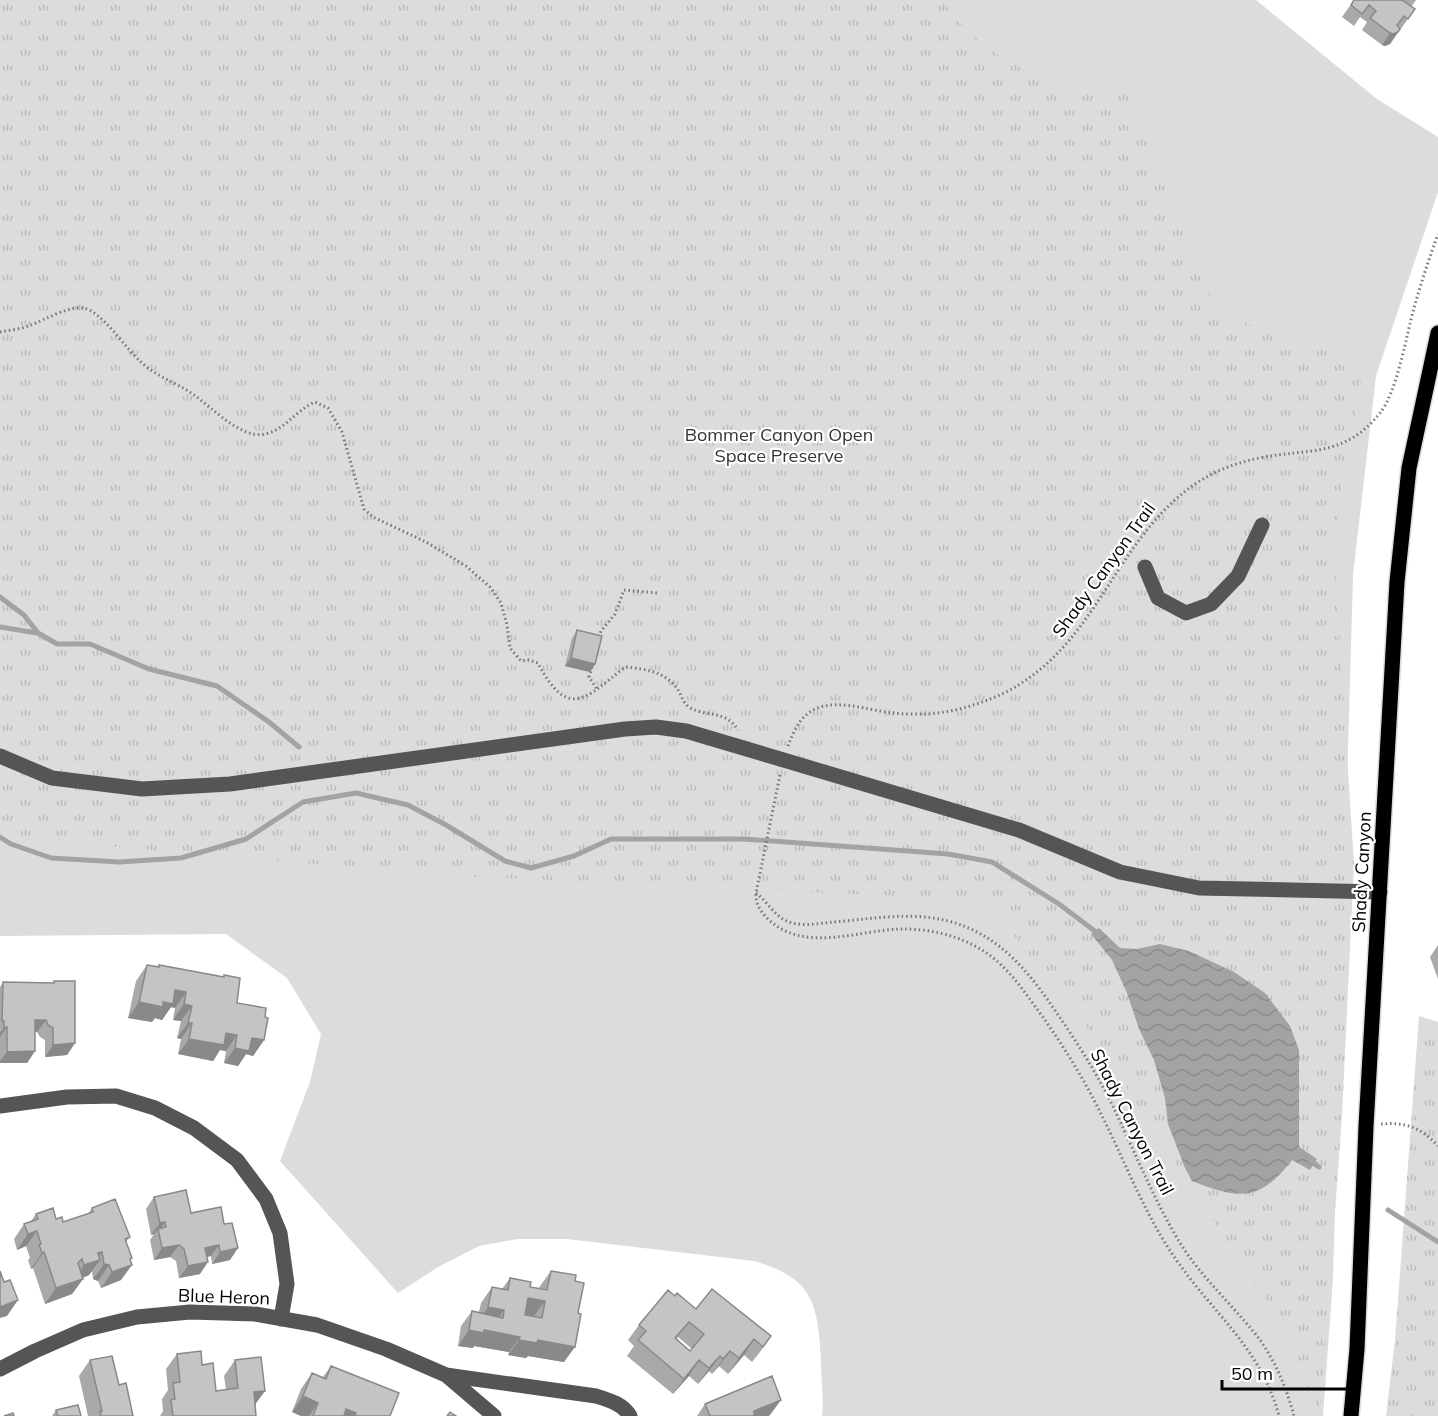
<svg xmlns="http://www.w3.org/2000/svg" width="1438" height="1416" font-family="Mulish,sans-serif">
  <style>
    .green { fill: #dcdcdc }
    .park { fill: url(#park-tufts) }
    .water { fill: url(#water-waves) }
    .lines { fill: none; stroke-linecap: round; stroke-linejoin: round }
    .stream { stroke: #a3a3a3; stroke-width: 5 }
    .major-casing { stroke: #dbdbdb; stroke-width: 18 }
    .path { stroke: #777; stroke-width: 3; stroke-dasharray: 1.5 3; stroke-linecap: butt }
    .minor { stroke: #555; stroke-width: 15 }
    .major { stroke: #000; stroke-width: 15 }
    .wall { fill: #a9a9a9; fill-rule: evenodd }
    .shaded-wall { fill: #898989 }
    .building { fill: #c4c4c4; stroke: #898989; stroke-width: 1.5; fill-rule: evenodd }
    .labels { text-anchor: middle; stroke-width: 4.5; stroke-linejoin: round; paint-order: stroke }
    .park-label { font-size: 18px; fill: #333; stroke: #fff }
    .street-label { font-size: 18px; fill: #000; stroke: #fff }
  </style>
  <defs>
    <pattern id="park-tufts" width="24" height="20" patternUnits="userSpaceOnUse" patternTransform="scale(1.5)"><rect width="24" height="20" fill="#dcdcdc"/><path d="M3 7l-1-3M5 7V3M7 7l1-3M15 17l-1-3M17 17v-4M19 17l1-3" fill="none" stroke="#bbb"/></pattern>
    <pattern id="water-waves" width="16" height="10" patternUnits="userSpaceOnUse" patternTransform="scale(1.5)"><rect width="16" height="10" fill="#a3a3a3"/><path d="M0 5q4-4 8 0t8 0" fill="none" stroke="#8b8b8b"/></pattern>
  </defs>
  <rect width="100%" height="100%" fill="#fff"/>
  <path class="green" d="M0,0H1256L1377,99L1438,137V192L1376,376L1353,575L1333,1279L1323,1416H822C824,1398 821,1379 821,1361C818,1303 813,1278 754,1261L567,1239H517L479,1246L438,1267L398,1293L280,1161L310,1082L321,1034L287,978L226,934L0,936Z"/>
  <path class="park" d="M0,0H943C974,49 1028,78 1084,89C1097,92 1112,91 1126,91L1218,314L1365,363L1346,457L1334,551L1354,864L1342,1116L1320,1416H1314L1295,1345L1081,1018L985,900L440,875L0,837Z
    M1419,1016L1438,1022V1416H1386L1395,1340Z"/>
  <path class="water" d="M1099,928L1120,948L1137,949L1160,944L1189,951L1234,972L1265,993L1290,1026L1299,1050V1147L1317,1159L1310,1170L1292,1160C1259,1203 1238,1199 1192,1181L1185,1168L1168,1124L1165,1098L1154,1060L1139,1029L1127,993L1112,960L1091,934Z"/>
  <g class="lines">
    <path class="stream" d="M0,597L24,615L38,633L57,644H90L149,669L217,686L269,722L299,747
      M0,627L37,633
      M0,837L11,844L51,858L119,862L181,858L246,839L303,802L356,793L408,805L446,825L505,861L531,868L574,856L611,839H744L948,854L992,862L1059,904L1100,935
      M1310,1161L1319,1167
      M1388,1210L1438,1242"/>
    <defs>
      <path id="major" d="M1351,1416L1357,1349L1366,1126L1397,582L1409,468L1438,333"/>
    </defs>
    <use href="#major" class="major-casing"/>
    <path class="path" d="M0,332C10,330 22,329 31,325C44,320 71,305 83,308C102,311 125,348 140,361C156,377 176,382 194,395C212,407 240,439 265,434C285,430 296,410 315,402L328,408L342,432L364,509L373,517L426,542L466,566L490,587L501,603L507,625L510,648L521,661L529,660L538,663C568,721 586,698 625,667C645,669 663,671 676,687C681,693 682,702 689,707C707,718 725,709 738,730
      M599,637L601,631L615,614L624,590L658,593
      M592,667L589,677L597,689
      M788,746C792,736 796,725 804,717C826,694 865,710 892,713C901,714 911,714 920,714C949,714 978,705 1004,693C1098,646 1112,542 1195,484C1214,471 1236,463 1259,458C1309,448 1344,458 1380,413C1397,392 1406,337 1414,308C1421,283 1429,259 1438,234
      M780,775L756,893C755,904 761,912 769,920C806,954 860,929 904,929C932,929 959,936 982,950C1006,965 1021,987 1037,1009C1061,1042 1083,1077 1101,1114C1125,1161 1143,1211 1173,1255C1210,1311 1261,1347 1279,1416
      M756,893C767,901 775,917 789,922C803,927 820,923 834,922C882,918 927,908 973,930C1009,947 1034,979 1056,1012C1079,1045 1101,1080 1118,1117C1138,1160 1156,1203 1180,1243C1200,1275 1229,1302 1253,1331C1273,1355 1286,1386 1294,1416
      M1381,1124C1406,1122 1420,1127 1438,1146"/>
    <path class="minor" d="M1145,567L1158,598L1186,613L1211,604L1238,576L1262,525
      M0,756L52,778L142,789L230,784L625,729L656,727L686,731L1019,830L1120,872L1199,888L1380,892
      M0,1106L67,1097L116,1096L155,1108L194,1128L237,1160L266,1199L280,1233L287,1284L281,1319
      M0,1369L35,1351L83,1330L137,1317L190,1312L255,1314L317,1325L386,1349L446,1375L596,1396C609,1400 623,1404 630,1416
      M446,1375L494,1416"/>
    <use href="#major" class="major"/>
  </g>
  <path class="wall" d="M1354,0H1416L1411,7L1415,9L1390,44L1385,46L1382,45L1362,30L1367,22L1360,17L1354,26L1342,17Z
    M577,630L595,664L590,672L565,666L572,638Z
    M1438,945V979L1430,957Z
    M147,965L158,967L159,965L223,977L224,975L237,1003L265,1017L264,1040L253,1056L246,1054L238,1066L224,1063L226,1051L220,1050L213,1061L178,1054L181,1039L177,1038L181,1021L173,1020L175,1008L171,1007L162,1020L155,1018L152,1022L128,1018L136,981Z
    M54,981L75,1043L67,1055L45,1057V1040L40,1037L37,1032H35V1051L27,1063H0V987L3,982L53,983Z
    M154,1197L191,1213L221,1207L230,1260L212,1264L211,1256L207,1257L200,1274L179,1278L176,1261L170,1257L154,1260L150,1240L154,1234L151,1235L146,1209Z
    M92,1208L130,1237L126,1242L130,1260L121,1280L101,1288L98,1281L93,1279L92,1271L89,1275L83,1278V1279L72,1294L45,1304L33,1268L31,1269L28,1260L30,1258L26,1246L17,1250L14,1239L24,1224L31,1221L36,1214L63,1222L88,1214Z
    M551,1271L564,1362L528,1356L526,1358L508,1355L509,1352L474,1346L473,1348L458,1346L461,1326L472,1311L479,1312L481,1303L492,1287L502,1289L510,1278L530,1287L539,1288L540,1286Z
    M675,1296L696,1309L771,1336L760,1352L752,1362L744,1355L728,1374L719,1366L712,1374L709,1371L698,1384L689,1376L673,1394L627,1356L634,1346L628,1340L639,1325ZM678,1337L692,1349L690,1351L677,1339Z
    M177,1354L202,1365L216,1391L226,1390L224,1376L235,1360L255,1405L256,1416H160L163,1411L162,1399L168,1390L166,1369Z
    M90,1360L119,1385L133,1416H88L79,1376Z
    M331,1366L390,1416H301L292,1412L301,1389L312,1373L323,1377Z
    M705,1404L770,1415L768,1416H697Z
    M56,1410L81,1416H52Z"/>
  <path class="shaded-wall" d="M1398,32L1390,44L1385,46L1382,45L1390,33Z
    M571,658L595,664L590,672L565,666Z
    M175,990L186,992L175,1008L171,1007L162,1020L155,1018L152,1022L128,1018L139,1002Z
    M184,1004L192,1006L181,1021L173,1020Z
    M35,1020H46L37,1032H27Z
    M188,1023H192L181,1039L177,1038Z
    M7,1027L0,1037V1033L4,1028Z
    M226,1033L237,1035L226,1051L220,1050L213,1061L178,1054L189,1039Z
    M252,1038L264,1040L253,1056L246,1054L238,1066L224,1063L235,1048Z
    M75,1043L67,1055L45,1057L53,1045Z
    M35,1051L27,1063H0V1061L7,1052Z
    M165,1222L159,1231L158,1229L154,1234L151,1235L160,1223Z
    M37,1231L26,1246L17,1250L28,1234Z
    M179,1245L170,1257L154,1260L162,1248Z
    M219,1245L211,1256L197,1259L205,1248Z
    M238,1248L230,1260L212,1264L220,1252Z
    M44,1252L33,1268L31,1269L42,1253Z
    M102,1252L96,1261L100,1260L89,1275L74,1281L84,1265L98,1253Z
    M132,1258L126,1267L132,1265L121,1280L101,1288L112,1272Z
    M208,1262L200,1274L179,1278L188,1266Z
    M104,1264L109,1265L98,1281L93,1279Z
    M83,1279L72,1294L45,1304L56,1288Z
    M528,1298L545,1301L534,1316L517,1313Z
    M18,1300L7,1316L0,1318V1307Z
    M488,1307L504,1310L493,1326L478,1323Z
    M469,1330H484L520,1337L509,1352L474,1346L473,1348L458,1346Z
    M754,1339L744,1355L728,1374L739,1358Z
    M519,1340H538L575,1347L564,1362L528,1356L526,1358L508,1355Z
    M730,1351L719,1366L712,1374L723,1359Z
    M720,1356L709,1371L698,1384L709,1368Z
    M699,1360L689,1376L673,1394L684,1379Z
    M265,1391L254,1406V1392Z
    M303,1396L318,1403L309,1416H301L292,1412Z
    M781,1400L770,1415L768,1416H750L754,1411Z
    M346,1409L356,1413L354,1416H342Z"/>
  <path class="building" d="M1354,0H1402L1415,9L1408,19L1404,16L1397,25L1400,29L1398,32L1393,34L1390,33L1370,18L1376,11L1369,5L1362,14L1351,5Z
    M577,630L602,636L595,664L571,658Z
    M147,965L159,967V965L224,977V975L240,978L237,1003L266,1008L265,1017L268,1018L264,1040L252,1038L249,1051L235,1048L237,1035L226,1033L224,1045L189,1039L192,1023H188L192,1006L184,1004L186,992L175,990L173,1004L163,1002V1007L139,1002Z
    M54,981H75V1043L53,1045V1028L48,1025L46,1020H35V1051L7,1052V1027L4,1028V1021H2L3,982L54,983Z
    M186,1190L191,1213L221,1207L224,1224L232,1223L238,1248L220,1252L219,1245L205,1248L208,1262L188,1266L184,1249L179,1245L162,1248L158,1229L166,1227L165,1222L160,1223L154,1197Z
    M115,1199L130,1237L125,1239L132,1258L130,1259L132,1265L112,1272L109,1265L104,1264L102,1252L98,1253L100,1260L84,1265L82,1259L78,1263L83,1279L56,1288L44,1252L42,1253L39,1245L41,1244L37,1231L28,1234L24,1224L38,1219L36,1214L53,1208L56,1219L62,1217L63,1222L93,1212L92,1208Z
    M0,1271L4,1282L10,1280L18,1300L0,1307Z
    M551,1271L576,1275L575,1281L584,1283L578,1313L581,1314L575,1347L538,1340L537,1343L519,1340L520,1337L484,1330V1333L469,1330L472,1311L503,1318L504,1310L488,1307L492,1287L508,1290L510,1278L531,1282L530,1287L547,1290ZM528,1298L545,1301L542,1318L525,1315Z
    M712,1289L771,1336L763,1347L754,1339L739,1358L730,1351L723,1359L720,1356L709,1368L699,1360L684,1379L638,1340L646,1331L639,1325L668,1290L675,1296L677,1293L696,1309ZM689,1322L704,1334L690,1351L675,1338Z
    M201,1351L202,1365L213,1363L216,1391L238,1388L235,1360L261,1357L265,1391L254,1392L256,1416H173L171,1400L175,1399L173,1383L180,1382L177,1354Z
    M112,1356L119,1385L126,1383L133,1416H101L100,1411H102L90,1360Z
    M331,1366L399,1393L390,1416H355L356,1413L346,1409L344,1416H313L318,1403L303,1396L312,1373L326,1379Z
    M772,1376L781,1400L754,1411V1416H710L705,1404Z
    M78,1405L81,1416H58L56,1410Z
    M450,1412L456,1416H447Z
    M13,1413L14,1416H4Z"/>
  <g class="labels">
    <g class="park-label">
      <text x="779" y="441">Bommer Canyon Open<tspan x="779" dy="21">Space Preserve</tspan></text>
    </g>
    <g class="street-label">
      <text transform="translate(1104 570) rotate(-54)" y="6">Shady Canyon Trail</text>
      <text transform="translate(1362 872) rotate(-87)" y="6">Shady Canyon</text>
      <text transform="translate(1132 1122) rotate(63)" y="6">Shady Canyon Trail</text>
      <text transform="translate(224 1297) rotate(2)" y="6">Blue Heron</text>
    </g>
  </g>
  <path d="M1222 1380v9h135v-9" fill="none" stroke="#000000" stroke-width="3"/>
  <text x="1231" y="1380" font-size="18" fill="#000000" stroke="#ffffff" stroke-width="4.5" paint-order="stroke">50 m</text>
</svg>
